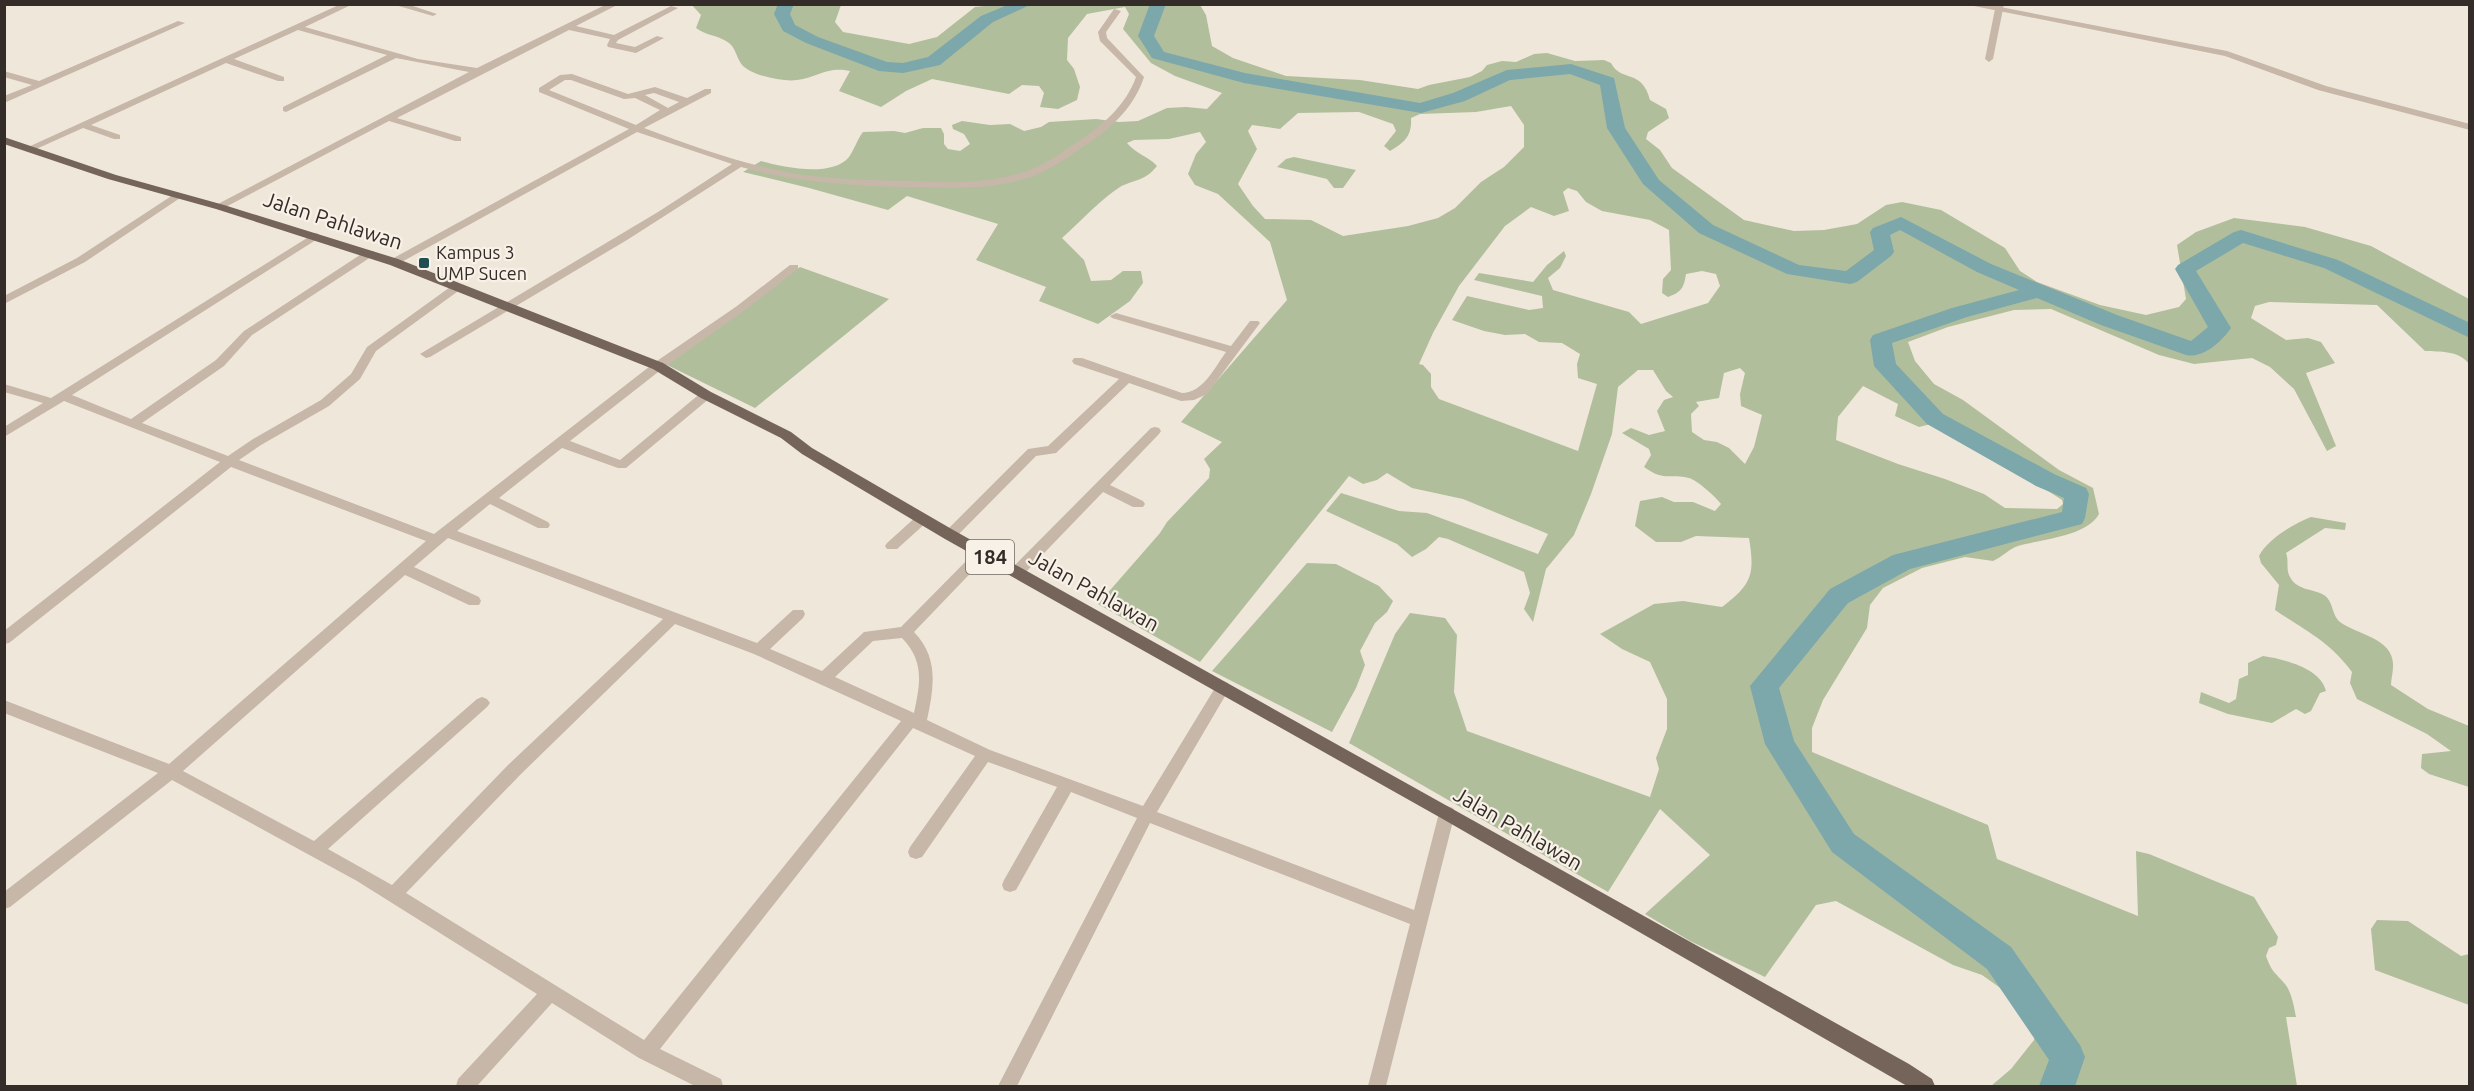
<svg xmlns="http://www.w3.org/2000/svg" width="2474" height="1091" font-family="Ubuntu,sans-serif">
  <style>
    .green { fill: #b1be9c; fill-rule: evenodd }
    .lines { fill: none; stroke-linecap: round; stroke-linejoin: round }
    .river { fill: #7ca7ab; fill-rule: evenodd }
    .minor { fill: #c7b7a8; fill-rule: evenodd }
    .tertiary { fill: #c7b7a8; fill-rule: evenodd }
    .primary { fill: #75645a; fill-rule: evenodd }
    .poi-dot { fill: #204e53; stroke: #f8f1e7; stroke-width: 2 }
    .labels { text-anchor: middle; stroke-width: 4.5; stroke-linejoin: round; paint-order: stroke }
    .far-poi-label { font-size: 18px; fill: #342c28; stroke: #f8f1e7; text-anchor: start }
    .shield { fill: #f8f1e7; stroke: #6f6761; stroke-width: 1.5 }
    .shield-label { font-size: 20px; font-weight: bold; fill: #342c28 }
    .street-label { font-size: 21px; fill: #342c28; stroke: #f8f1e7 }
  </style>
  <rect width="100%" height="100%" fill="#f0e7db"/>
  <path class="green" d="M691,4L841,5L835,22L843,32L909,44L937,37L975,7L993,5H1200L1206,15L1212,46L1233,58L1286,76L1360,80L1418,89L1429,85L1470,77L1482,71L1487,65L1502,61L1516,62L1534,54L1547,53L1575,61L1604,60L1611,63C1621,83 1642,68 1650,100L1666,109L1669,118L1648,132L1646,139L1660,150L1672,168L1744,220L1794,231L1824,230L1857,224L1886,205L1902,202L1941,210L2005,248L2020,271L2037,282L2100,305L2146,315L2179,307L2186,299L2177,245L2196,232L2234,218L2305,227L2371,246L2469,299V364C2459,350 2440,352 2425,351L2377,305L2269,302L2255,306L2251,318L2286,340L2308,338L2321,342L2335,363L2306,373L2336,446L2327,451L2294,389L2270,367L2252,358L2194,364L2159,355L2051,309L2014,310L1948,327L1908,342L1915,361L1934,384L1963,400L2059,470L2093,488L2099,514C2086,537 2041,539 2018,546C2009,549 2002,557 1993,561L1965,557L1922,568L1883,588L1870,605L1867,628L1823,700L1812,728V752L1988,825L1997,859L2138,916L2136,851L2149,854L2254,897L2278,937L2276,945L2269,948L2266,956C2272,973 2275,972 2285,984C2292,993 2294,1007 2296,1017H2286L2297,1086H1991L2011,1069L2034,1040L2036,1027L2023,1004L1982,975L1953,965L1836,901L1816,905L1765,977L1690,941L1645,914L1710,855L1660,809L1608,892L1349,743L1395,634L1410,613L1445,618L1457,635L1454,692L1467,731L1650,797L1659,769L1656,758L1667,729V699L1650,662L1622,649L1600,634L1654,604L1683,601L1722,607C1752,584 1755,575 1749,538L1696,536L1681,542H1656L1635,526L1640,501L1662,497L1674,502H1693L1715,511L1721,504C1716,497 1697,480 1689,478C1667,473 1665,482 1644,467L1651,455L1649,449L1622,433L1631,428L1649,435L1665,431L1657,411L1664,400L1673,397L1666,391L1653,370H1638L1618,387L1612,434L1591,494L1574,535L1546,569L1533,622L1524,609L1530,593L1524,572L1448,539L1439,537L1426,549L1412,557L1397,544L1326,511L1341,493L1399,511L1427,513L1538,554L1548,534L1463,499L1412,488L1387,473L1377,480L1363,484L1349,476L1200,662L1098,604L1160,533L1167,522L1209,478L1210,469L1204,459L1222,442L1181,422L1287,300L1270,242L1218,194L1195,185L1188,174L1196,154L1206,142L1200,132L1169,139L1134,140L1127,143C1136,154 1148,156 1157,166C1144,182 1135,179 1120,187C1101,199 1080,222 1062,238L1084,260L1091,281L1111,280L1123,271H1141L1143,283L1130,301L1098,324L1039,301L1046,287L976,260L998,224L907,196L888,210L809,188L743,172L761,161C782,167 832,178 849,157C854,150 857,140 863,132L894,131L905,133L923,128H941L944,134V144L948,149L960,151L970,144L964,134L953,129L952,125L962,121L990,125L1010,124L1024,131L1041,127L1049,122L1096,119L1119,122L1138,121L1167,108L1186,107L1207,109L1222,93L1175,76L1151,63L1123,29L1129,14L1125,7L1087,14L1068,38L1067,60L1074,69L1080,87L1077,100L1058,109L1040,107L1044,93L1039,86L1022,85L1009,94L932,79L906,91L881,107L839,91L850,71C828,66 818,77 797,80C783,82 754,76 743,66C737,60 736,48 729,43C719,35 706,36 696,28L701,15ZM1511,106L1524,125V147L1504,167L1481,182L1455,208L1438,218L1408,226L1343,236L1311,220L1265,219L1253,206L1238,184L1257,149L1248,131L1252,125L1280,129L1298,113L1359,112L1393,124L1396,131L1384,146L1390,151C1405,142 1412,136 1411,118L1420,114L1476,112ZM1568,188L1577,191L1586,202L1602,211L1650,220L1669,230L1671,270L1663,279L1662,293L1668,297C1682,292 1684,287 1686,274L1702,271L1716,274L1720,286L1708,303L1641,324L1629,312L1553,290L1548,278L1560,268L1566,256L1564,251L1547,265L1533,282L1479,273L1474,280L1542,296L1543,308L1529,310L1467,296L1452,320L1484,331L1505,335L1525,334L1539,342L1562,343L1580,354L1577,364L1578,378L1597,384L1578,451L1439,399L1431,387V374L1423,365L1419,364L1433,333L1459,286L1505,226L1531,207L1554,216L1569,211L1563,192ZM1740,368L1745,373L1740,394L1741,406L1762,415L1754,447L1745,464L1729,448L1717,442L1704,440L1692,432L1691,414L1699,406L1696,402L1719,398L1724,373ZM1863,386L1898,404L1895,416L1919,427L1935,423L1988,452L2062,500L2063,504L2057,509L2005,508L1984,494L1945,479L1898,464L1836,440L1838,417Z
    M1294,157L1356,170L1343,188H1334L1327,179L1277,167L1286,159Z
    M800,267L889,299L755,408L665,364Z
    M2311,517L2346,523L2345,530L2325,528L2286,553C2289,560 2286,568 2289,575C2296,591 2312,588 2324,595C2334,602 2331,614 2340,622C2357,635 2395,638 2393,667C2393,673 2391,679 2391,685L2428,709L2469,726V787L2429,774L2421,768L2422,754L2451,751L2427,734L2357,699L2350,683L2352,672C2329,641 2306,631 2275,610L2279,585L2261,563L2259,556C2268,539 2293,524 2311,517Z
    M1307,563L1336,564L1379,586L1393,601L1387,612L1375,623L1360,651L1365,665L1356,688L1332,732L1212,671Z
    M2263,656C2283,659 2321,668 2326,691L2320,693L2311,711L2305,714L2296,709L2272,723L2228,714L2199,703L2201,692L2229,703L2236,699L2239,679L2248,675V663Z
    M2377,920L2408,921L2461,956L2469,954V1005L2375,970L2371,929Z"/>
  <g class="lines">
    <path class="river" d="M778,4H794L790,14L795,25L818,37L887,62L903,63L928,57L981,16L1010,4H1032L993,22L940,65L903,73L879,71L806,43L783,31L774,14Z
      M1150,4H1166L1154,36L1164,52L1245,73L1420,103L1453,93L1507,70L1571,64L1614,78L1625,128L1659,180L1713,225L1799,265L1846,271L1874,250L1870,232L1873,228L1901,217L1991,264L2117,315L2191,341L2208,327L2175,269L2178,265L2234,232L2241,230L2338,260L2470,323V338L2324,268L2243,243L2196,271L2231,328C2222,341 2203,359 2186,355L2101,325L2037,298L1967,317L1892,343L1896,364L1943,414L2054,474L2086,488L2089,494L2085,518L2082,524L1910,569L1848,603L1779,688L1794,741L1854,834L2011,947L2080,1045L2085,1057L2075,1086H2039L2049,1060L1987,969L1832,852L1765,744L1750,686L1830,589L1893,555L2062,512L2064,498L2036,486L1927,424L1874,366L1870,340L1873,335L1952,308L2019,290L1977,272L1900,230L1890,235L1894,252L1891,256L1857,282L1850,284L1787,274L1699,233L1643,184L1607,128L1600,85L1570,74L1510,80L1465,101L1421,113L1244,83L1152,58L1138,36Z"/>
    <path class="minor" d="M341,4H353L305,27L418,59L477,68L607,4H619L576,26L614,35L671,6L678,8L618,40L616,43L635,47L657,36L664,38L636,53L608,47L607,45L610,39L569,30L397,118L461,137V141H455L389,121L220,210L215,207L216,205L469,72L396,58L286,112L283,111V107L387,55L298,30L234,59L284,77V81H278L226,63L91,125L120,135V139H114L83,128L34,150L26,148Z
      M392,4H407L437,14L433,16Z
      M1996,4H2004L1993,59L1989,62L1985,59Z
      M1114,9L1121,11L1106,32L1107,38L1144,77C1135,105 1114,126 1090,142C1071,155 1052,169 1031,177C991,190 950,188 909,187C851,185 797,183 741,167L627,240L430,357L426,358L420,354L658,212L732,164L637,132L398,264H390V260L629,129L539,92V88L560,75L572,74L628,94L655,87L687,98L705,89H711V93L644,128C694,147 745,165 797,174C835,180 873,180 911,181C948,183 988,184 1024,172C1044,166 1062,152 1079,141C1104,124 1126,105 1136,77L1100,41L1098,32ZM565,80H571L624,99L635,98L660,110L636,125L549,90ZM654,93L679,102L668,108L645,95Z
      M178,21L185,23L4,103V96L32,85L4,77V71L39,81Z
      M176,193L181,196L180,198L85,262L4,304V296L77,258Z
      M315,233L319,234V238L72,395L131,419L216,360L244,331L366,251H374V255L252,335L224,366L142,423L228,456L253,439L321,400L351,374L367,347L453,285H461V289L376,351L360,379L329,406L261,445L239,460L434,534L654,363L737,306L790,265H798V269L745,310L662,369L570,441L620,460L702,392H710L712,395L710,398L626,468H618L562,448L499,498L548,522L550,525L548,528H538L490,504L457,531L757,643L793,610H803L805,614L803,618L770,649L822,671L864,632L901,627L977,550L982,548L989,553L987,556L914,632C939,658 934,687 927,720L990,750L1143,806L1218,683L1223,681L1228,683L1230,687L1228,691L1157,812L1414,910L1439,813L1441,808L1447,806L1453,808L1455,813L1386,1086H1368L1410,924L1150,823L1017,1086H998L1137,818L1071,792L1016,890L1010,892L1004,890L1002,885L1004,880L1057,787L988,762L922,857L916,859L910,857L908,852L910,847L975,756L913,728L660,1049L721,1079L723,1086H695L639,1058L552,1003L477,1086H456L458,1079L537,994L357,881L172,780L10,907L4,909V892L158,773L4,713V700L169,764L426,541L231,467L9,643L4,644V631L220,462L64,401L4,437V427L43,403L4,392V384L51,398ZM448,538L663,619L508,765L392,885L328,849L487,707L490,703L487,699L482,697L477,699L314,841L183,771L405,575L469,605H479L481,601L479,597L414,567ZM675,624L754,654L901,721L644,1040L406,893L520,775ZM902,638C925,662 920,684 914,713L835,677L873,641Z
      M1116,313L1231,346L1250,321H1258L1260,323L1207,394L1194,400L1181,401L1129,383L1056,453L1036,456L955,538H945L943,535L945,532L1028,449L1048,446L1119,379L1074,364L1072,361L1074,358H1082L1182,393C1203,393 1215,367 1226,352L1112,318L1110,316Z
      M1155,427L1159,428L1161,431L1159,434L1110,485L1143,501L1145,504L1143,507H1133L1103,492L1022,576H1012L1010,572L1012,568L1151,428Z
      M923,513L930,518L928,521L897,549H887L885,546L887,543L918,515Z"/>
    <path class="tertiary" d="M1964,4H1985L2227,51L2326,86L2470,124V130L2318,90L2225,56Z"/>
    <path class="primary" d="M4,137L116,175L224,205L398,259L663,363L711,392L791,432L812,448L955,531L1909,1064L1932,1079L1935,1086H1907L1441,818L945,539L802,454L781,438L701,398L653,369L390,265L216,209L108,179L4,144Z"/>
  </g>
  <rect class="poi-dot" x="418" y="257" width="12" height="12" rx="3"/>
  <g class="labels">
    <g class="far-poi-label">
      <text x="436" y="259">Kampus 3<tspan x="436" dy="21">UMP Sucen</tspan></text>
    </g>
    <rect class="shield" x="966" y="540" width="48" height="34" rx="4.5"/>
    <g class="shield-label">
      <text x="990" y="564">184</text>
    </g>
    <g class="street-label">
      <text transform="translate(333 221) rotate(18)" y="7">Jalan Pahlawan</text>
      <text transform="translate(1094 591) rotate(29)" y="7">Jalan Pahlawan</text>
      <text transform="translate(1518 829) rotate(30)" y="7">Jalan Pahlawan</text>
    </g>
  </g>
  <rect width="2474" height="1091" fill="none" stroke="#342c28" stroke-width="12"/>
</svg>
